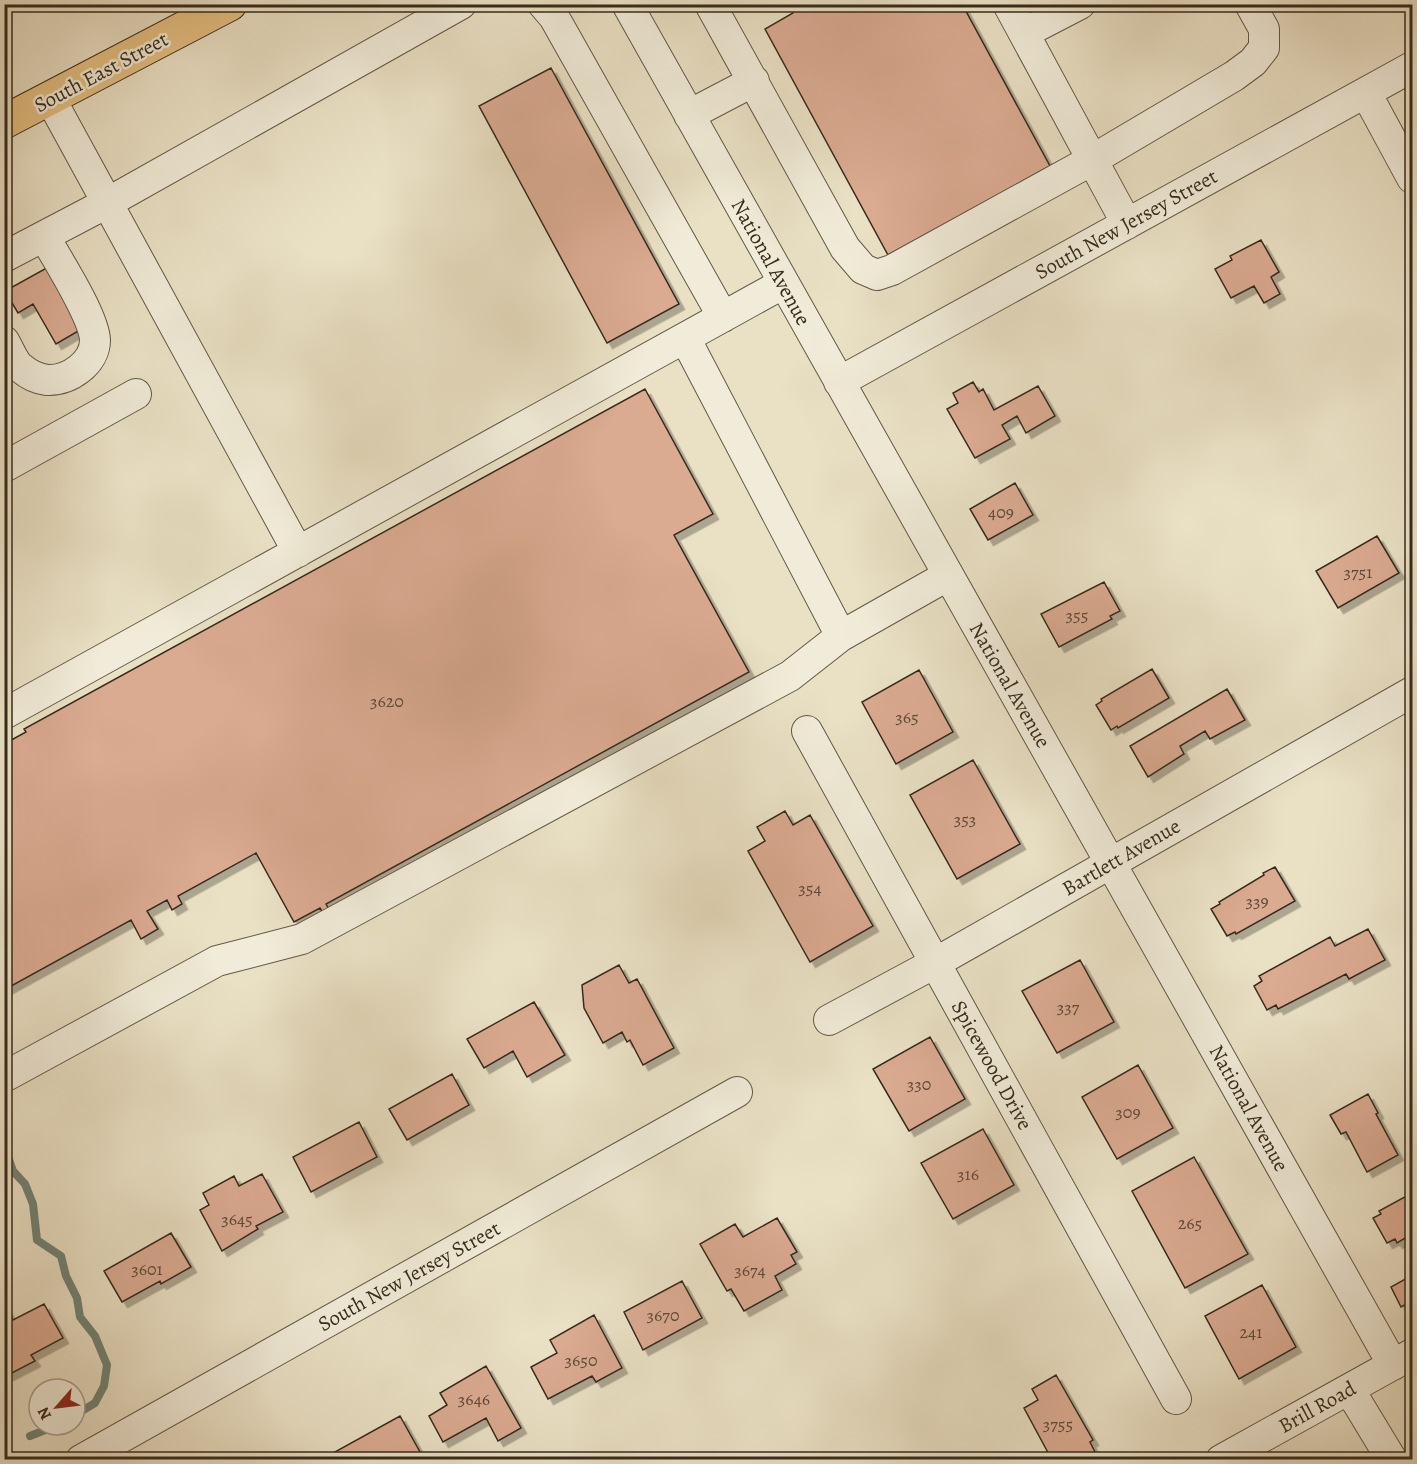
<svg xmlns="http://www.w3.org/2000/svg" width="1417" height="1464" font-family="Alegreya,serif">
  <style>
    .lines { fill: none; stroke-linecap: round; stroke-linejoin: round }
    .stream { stroke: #718375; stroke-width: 8 }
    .building { fill: #daaa91; stroke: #362b1c; stroke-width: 1.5; filter: url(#shadow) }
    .minor-casing { stroke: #635846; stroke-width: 32 }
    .major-casing { stroke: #362b1c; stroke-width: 35 }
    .minor { stroke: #f1ecd9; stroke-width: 30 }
    .major { stroke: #e5c082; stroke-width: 33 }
    .labels { text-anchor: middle; stroke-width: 5; stroke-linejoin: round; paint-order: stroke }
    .number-label { font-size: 18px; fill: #5f4b39 }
    .street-label { font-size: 21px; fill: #362b1c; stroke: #f1ecd9 }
  </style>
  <defs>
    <filter id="shadow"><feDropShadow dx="5.5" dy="5.5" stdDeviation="0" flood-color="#0004"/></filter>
  </defs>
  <rect width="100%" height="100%" fill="#eae1c5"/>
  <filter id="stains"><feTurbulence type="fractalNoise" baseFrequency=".00333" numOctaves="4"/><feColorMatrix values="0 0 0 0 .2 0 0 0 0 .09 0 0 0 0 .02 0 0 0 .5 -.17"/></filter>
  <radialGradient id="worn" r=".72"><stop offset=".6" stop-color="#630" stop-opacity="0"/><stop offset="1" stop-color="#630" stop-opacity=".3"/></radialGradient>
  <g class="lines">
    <path class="stream" d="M4,1145L13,1171L25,1184L33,1204L37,1240L61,1256L66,1276L77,1298L80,1317L95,1336L107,1365L104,1386L95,1403L75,1415
      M30,1436L58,1425"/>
  </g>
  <path class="building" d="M789,4H962L1050,166L888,255L765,29L793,13Z
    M551,68L679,304L607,343L479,106Z
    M1261,240L1279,272L1271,277L1280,294L1264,303L1254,286L1231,298L1215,269L1232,260L1230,256Z
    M52,265L87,326L56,344L33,304L18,313L5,291Z
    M973,382L979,392L983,389L994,410L1038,386L1055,416L1026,433L1017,416L1002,425L1010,439L975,458L947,409L958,403L953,393Z
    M645,389L713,514L674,535L749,672L326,904L331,913L325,916L320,908L294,922L256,853L178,896L182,904L172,910L167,900L147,911L158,929L141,939L131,920L4,990V744L26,732L24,729Z
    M1015,483L1033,515L988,540L970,509Z
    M1377,536L1399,573L1338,608L1316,571Z
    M1104,582L1120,611L1110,616L1112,619L1059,647L1041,614Z
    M1152,669L1169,698L1118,728L1117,726L1111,730L1096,705L1102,701L1101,699Z
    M919,670L953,732L896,764L862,702Z
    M1227,689L1245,720L1210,739L1205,731L1180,746L1184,754L1148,777L1130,746Z
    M973,760L1020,844L957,879L910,795Z
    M785,811L793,825L810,815L873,926L810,962L748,851L765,841L757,827Z
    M1275,867L1295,901L1236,934L1235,932L1227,936L1211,909L1220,904L1219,902L1264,875L1263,873Z
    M1368,929L1385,960L1349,979L1346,974L1278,1009L1276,1005L1267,1010L1254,986L1262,981L1259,976L1330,937L1335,946Z
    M1080,960L1114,1022L1057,1053L1022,991Z
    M619,965L629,983L637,979L674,1048L643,1065L630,1040L627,1042L622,1032L603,1043L584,1008L582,985Z
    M534,1002L565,1055L527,1077L513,1051L484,1068L467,1039Z
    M930,1037L965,1099L909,1131L873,1069Z
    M1138,1065L1173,1128L1117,1159L1082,1097Z
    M452,1074L469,1105L407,1140L389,1109Z
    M1368,1094L1378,1113L1376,1114L1398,1155L1367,1172L1346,1132L1341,1134L1330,1115Z
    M359,1122L377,1157L311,1192L293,1157Z
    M983,1129L1014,1185L953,1219L921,1163Z
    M1194,1157L1248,1254L1185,1288L1132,1191Z
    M262,1174L283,1212L256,1226L258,1229L222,1251L200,1210L209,1205L203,1193L234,1176L239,1186Z
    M1412,1193V1234L1397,1243L1395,1239L1387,1243L1373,1218L1381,1214L1379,1211Z
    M777,1218L797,1252L791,1255L796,1264L775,1276L782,1290L744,1311L731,1289L727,1291L700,1244L735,1224L743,1237Z
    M171,1233L191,1267L161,1284L160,1281L122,1302L104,1271Z
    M1412,1267V1301L1401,1307L1391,1287L1411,1276L1408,1269Z
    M682,1281L702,1318L643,1350L624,1312Z
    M1262,1285L1296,1347L1239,1379L1205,1316Z
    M4,1304L13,1320L44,1304L63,1338L31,1355L35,1361L8,1375L4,1369Z
    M594,1315L622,1368L596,1382L592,1376L548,1399L531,1367L557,1353L550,1340Z
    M486,1366L521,1428L498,1441L486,1418L443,1442L429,1416L447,1405L440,1393Z
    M1056,1375L1093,1440L1090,1442L1095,1452L1082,1460H1052L1024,1408L1038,1400L1032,1389Z
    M400,1416L420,1452L406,1460H336L333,1453Z"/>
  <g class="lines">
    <defs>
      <path id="minor" d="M543,4L554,17L723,317
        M627,4L1393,1365
        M710,4L845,248L863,269L877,275L892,270L1092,160L1234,76L1253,62L1264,48V29L1250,4
        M1008,4L1127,224
        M1024,33L1080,4
        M1366,93L1412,178
        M50,98L298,552
        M689,115L754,81
        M4,257L107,203L461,4
        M685,338L841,636L947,576
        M4,341C9,349 14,363 21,368C28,374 38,379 47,380C69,381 95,363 95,340C94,316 57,259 44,236
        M839,382L1412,67
        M4,467L136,394
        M4,714L784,283
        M807,731L1176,1399
        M829,1020L935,963L1412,692
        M4,1077L217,961L302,939L790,676L841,636
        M1349,1389L1392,1460
        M81,1460L737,1092
        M1221,1460L1412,1354"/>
      <path id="major" d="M4,122L230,4"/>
    </defs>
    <use href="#minor" class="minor-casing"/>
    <use href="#major" class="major-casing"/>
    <use href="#minor" class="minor"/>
    <use href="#major" class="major"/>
  </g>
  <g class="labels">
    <g class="number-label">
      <text x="1001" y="518">409</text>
      <text x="1358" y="578">3751</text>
      <text x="1077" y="621">355</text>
      <text x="387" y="707">3620</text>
      <text x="907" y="723">365</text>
      <text x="965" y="825">353</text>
      <text x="810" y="894">354</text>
      <text x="1257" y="907">339</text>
      <text x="1068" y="1013">337</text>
      <text x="919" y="1090">330</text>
      <text x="1128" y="1118">309</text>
      <text x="968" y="1180">316</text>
      <text x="237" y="1225">3645</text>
      <text x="1190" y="1229">265</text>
      <text x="147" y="1275">3601</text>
      <text x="750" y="1276">3674</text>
      <text x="663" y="1321">3670</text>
      <text x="1251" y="1338">241</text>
      <text x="581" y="1366">3650</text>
      <text x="474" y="1405">3646</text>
      <text x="1058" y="1430">3755</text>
    </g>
    <g class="street-label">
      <text transform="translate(101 72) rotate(-28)" y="7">South East Street</text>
      <text transform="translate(1126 224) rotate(-29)" y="7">South New Jersey Street</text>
      <text transform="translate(771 262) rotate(61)" y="7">National Avenue</text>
      <text transform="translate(1010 685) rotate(60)" y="7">National Avenue</text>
      <text transform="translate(1121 857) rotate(-30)" y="7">Bartlett Avenue</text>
      <text transform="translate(992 1065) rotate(61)" y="7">Spicewood Drive</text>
      <text transform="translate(1249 1108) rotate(61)" y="7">National Avenue</text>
      <text transform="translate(409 1276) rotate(-29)" y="7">South New Jersey Street</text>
      <text transform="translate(1317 1407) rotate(-29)" y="7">Brill Road</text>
    </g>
  </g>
  <rect width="1417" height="1464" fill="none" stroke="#eae1c5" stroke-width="24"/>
  <rect x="6" y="6" width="1405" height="1452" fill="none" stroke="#362b1c" stroke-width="3"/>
  <rect x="12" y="12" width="1393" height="1440" fill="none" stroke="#362b1c" stroke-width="1.5"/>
  <g transform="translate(57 1407) rotate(242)"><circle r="28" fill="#f1ecd9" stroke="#a69f8d" stroke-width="1.5"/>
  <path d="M0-4.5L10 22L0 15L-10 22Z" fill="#8f2418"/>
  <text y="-9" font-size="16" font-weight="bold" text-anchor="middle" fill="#362b1c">N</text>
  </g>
  <rect width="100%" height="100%" filter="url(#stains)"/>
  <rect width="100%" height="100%" fill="url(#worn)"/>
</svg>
